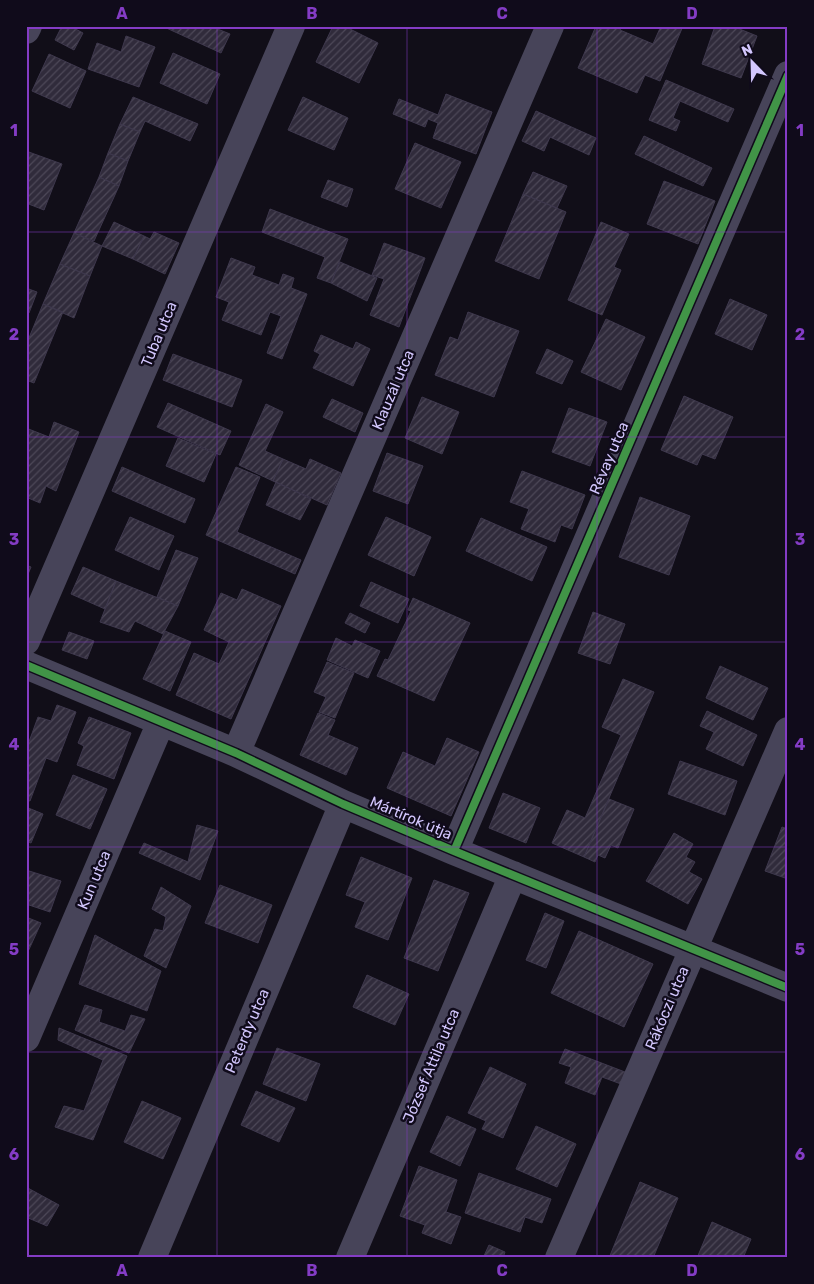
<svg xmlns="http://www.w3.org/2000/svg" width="814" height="1284" font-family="Rubik,sans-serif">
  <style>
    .building { fill: url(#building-hatch); stroke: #3e384d }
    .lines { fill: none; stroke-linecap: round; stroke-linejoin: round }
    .minor { stroke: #474459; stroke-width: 28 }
    .cycleway-casing { stroke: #100b1b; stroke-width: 11 }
    .cycleway { stroke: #419447; stroke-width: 8 }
    .grid { fill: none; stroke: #843cc5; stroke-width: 1; stroke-opacity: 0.55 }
    .labels { text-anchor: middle; stroke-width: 5; stroke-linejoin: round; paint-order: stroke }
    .street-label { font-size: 15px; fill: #d3c7fe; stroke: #100b1b }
    .neatline { fill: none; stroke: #843cc5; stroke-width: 2 }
    .grid-label { font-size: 16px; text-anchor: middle; font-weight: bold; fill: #843cc5 }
  </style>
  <defs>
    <pattern id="building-hatch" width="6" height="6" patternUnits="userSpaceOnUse" patternTransform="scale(1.25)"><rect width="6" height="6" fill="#302b3b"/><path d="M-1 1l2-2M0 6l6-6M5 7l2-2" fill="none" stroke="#4d4858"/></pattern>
  </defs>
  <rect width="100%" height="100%" fill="#110e18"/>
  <path class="building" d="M62,26H70L83,33L74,50L55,40Z
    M162,26H210L230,34L221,53Z
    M333,26H344L378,43L359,83L316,62Z
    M596,26H622L620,30L653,44L661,26H683L660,81L645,75L637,93L578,68Z
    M715,26H732L757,36L741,78L702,64Z
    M126,36L155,47L139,87L88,69L97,43L121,52Z
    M173,53L220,74L207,104L160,83Z
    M49,54L86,71L70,108L32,91Z
    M666,80L734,109L728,122L680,101L673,118L680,121L676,131L649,120Z
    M446,94L492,112L476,154L433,138L438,123L428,119L425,127L393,114L399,99L438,115Z
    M133,97L198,124L190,141L145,121L140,132L120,124Z
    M303,97L348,118L334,150L288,130Z
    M536,111L596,138L589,155L550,137L544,151L522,141Z
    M120,124L140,132L128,161L108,153Z
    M644,136L712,168L703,186L635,154Z
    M415,143L461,162L441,208L395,189Z
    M26,151L62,164L44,210L26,203Z
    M108,153L128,161L119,186L99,177Z
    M533,172L567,186L557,208L523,194Z
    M99,177L119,186L94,241L74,233Z
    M328,180L353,189L347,207L321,197Z
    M664,181L715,201L698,244L647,224Z
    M523,194L566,212L539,279L495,261Z
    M270,209L348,239L331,283L317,278L325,257L262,232Z
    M114,222L144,236L133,259L102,246Z
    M601,222L629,234L614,267L621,270L602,315L568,300Z
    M154,232L179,243L165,274L133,259L144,236L150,239Z
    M74,233L102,246L90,276L60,264Z
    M384,243L425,258L399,327L370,315L384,279L372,275Z
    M231,258L255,267L252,275L279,285L283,274L294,278L291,288L307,294L282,359L267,353L281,316L270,312L261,335L222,320L229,302L216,297Z
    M340,262L377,278L367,301L331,283Z
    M60,264L90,276L74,318L43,304Z
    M26,288L37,292L29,313L26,312Z
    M730,299L767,315L752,350L715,334Z
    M43,304L63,312L34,383L26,380V345Z
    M468,312L519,331L494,397L435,375L450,337L458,340Z
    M606,319L645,337L621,390L581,372Z
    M321,335L353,349L356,342L370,349L353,386L313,368L320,354L314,351Z
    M547,349L573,361L562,384L536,373Z
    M173,354L242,380L232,407L163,380Z
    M684,396L733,417L715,459L702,454L697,465L661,450Z
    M422,397L459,412L442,454L405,438Z
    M332,399L363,413L355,432L323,417Z
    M168,403L231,431L220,455L157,427Z
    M266,404L283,412L265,451L283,459L273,481L239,465Z
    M569,408L607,422L590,466L552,452Z
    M54,422L79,432L56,491L46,486L40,503L26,497V428L49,437Z
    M178,438L216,454L204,482L166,466Z
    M387,453L423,466L408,504L373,491Z
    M283,459L306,469L310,459L341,473L327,505L273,481Z
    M122,467L195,499L185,523L112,491Z
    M236,467L260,477L237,532L301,560L295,574L206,535Z
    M522,471L585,495L572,529L561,525L555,542L521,529L529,509L510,502Z
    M276,482L311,499L300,520L266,505Z
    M640,497L690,516L669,575L619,557Z
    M130,517L174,536L159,570L115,550Z
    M386,517L431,537L414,576L368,555Z
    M481,518L547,547L532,581L466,551Z
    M176,550L198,558L178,606L157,597Z
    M26,565L31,567L26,579Z
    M83,567L116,581L105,609L71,594Z
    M116,581L178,606L163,634L135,621L129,632L100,622Z
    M371,582L409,599L398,623L360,606Z
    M242,589L281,606L231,719L176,695L194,653L219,664L229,642L204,630L221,593L237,600Z
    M413,598L470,623L434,701L377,676L385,659L388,660L411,611L408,610Z
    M593,612L625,624L610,664L578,653Z
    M350,613L370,623L365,633L345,623Z
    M165,631L191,642L170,691L143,679Z
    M69,632L94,641L87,659L62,650Z
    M336,638L352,646L355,640L380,651L368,678L327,660Z
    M327,662L354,673L335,718L319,712L326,697L314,692Z
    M720,666L768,688L753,720L706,698Z
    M623,679L654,692L584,857L552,843L567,810L585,818L621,735L602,727Z
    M57,705L76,712L57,762L46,758L30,801L26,800V750L38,717L51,721Z
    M707,711L757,735L743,766L706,749L714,732L700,726Z
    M318,713L335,720L328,735L358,748L346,775L300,755Z
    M89,717L131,733L114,779L77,765L84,746L78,743Z
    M447,738L479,752L451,816L387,788L403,752L435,766Z
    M680,761L737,781L725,815L668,794Z
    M73,775L107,789L90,829L56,815Z
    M503,793L540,808L526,843L489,828Z
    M609,799L634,809L618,848L611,845L605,858L598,855L595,862L584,857Z
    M26,807L43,814L31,843L26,841Z
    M197,825L218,831L200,880L139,853L144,843L188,862Z
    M782,827L788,829V879L765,871Z
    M674,833L693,844L686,857L695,862L689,872L702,879L688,904L646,881Z
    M361,857L412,878L388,940L355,927L365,902L346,895Z
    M26,870L61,881L50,912L26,904Z
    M434,880L469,893L438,971L404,958Z
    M220,885L272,905L258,943L205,923Z
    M161,887L191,906L166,968L144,956L155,929L163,931L166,917L152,909Z
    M545,913L564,921L546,968L526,960Z
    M26,917L41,923L26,956Z
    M579,931L653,964L624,1027L551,993Z
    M95,935L161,971L147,1011L79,984Z
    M367,975L409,994L395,1025L353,1007Z
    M85,1005L102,1010L99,1022L125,1031L131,1015L145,1019L129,1053L75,1030Z
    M59,1028L127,1056L93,1140L55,1127L64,1106L84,1111L103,1060L58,1040Z
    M277,1048L320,1064L306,1101L263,1084Z
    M565,1049L625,1072L621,1084L602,1077L595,1095L565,1083L571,1067L559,1063Z
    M490,1067L526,1084L503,1138L482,1129L486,1121L468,1113Z
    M256,1091L295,1108L279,1142L241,1125Z
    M142,1101L181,1118L163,1159L124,1142Z
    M447,1116L476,1129L460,1166L430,1152Z
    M536,1126L576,1144L557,1187L516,1169Z
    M419,1166L457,1180L446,1212L461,1217L451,1244L422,1233L425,1225L400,1216Z
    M479,1173L551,1199L542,1223L525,1217L520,1232L465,1213Z
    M640,1182L678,1198L653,1258H609Z
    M26,1187L59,1205L47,1226L26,1217Z
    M712,1222L751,1239L743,1258H697Z
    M489,1245L505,1252L503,1258H483Z"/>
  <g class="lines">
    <path class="minor" d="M26,30L28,26
      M26,641L291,26
      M26,665L236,753L343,804L454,851L788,988
      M236,753L550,26
      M454,851L788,75
      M26,1038L161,722
      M152,1258L343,804
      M350,1258L513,875
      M559,1258L788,731"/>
    <defs>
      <path id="cycleway" d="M26,665L236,753L343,804L454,851L788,988
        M454,851L788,75"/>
    </defs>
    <use href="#cycleway" class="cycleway-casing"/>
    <use href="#cycleway" class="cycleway"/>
  </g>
  <path class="grid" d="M217,26V1258M407,26V1258M597,26V1258M26,232H788M26,437H788M26,642H788M26,847H788M26,1052H788"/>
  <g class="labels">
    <g class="street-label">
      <text transform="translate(159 334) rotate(-67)" y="5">Tuba utca</text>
      <text transform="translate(393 390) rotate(-67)" y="5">Klauzál utca</text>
      <text transform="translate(609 458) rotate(-67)" y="5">Révay utca</text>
      <text transform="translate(411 818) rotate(23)" y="5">Mártírok útja</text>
      <text transform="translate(94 880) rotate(-67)" y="5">Kun utca</text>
      <text transform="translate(667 1008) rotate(-67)" y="5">Rákóczi utca</text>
      <text transform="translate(247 1031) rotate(-67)" y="5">Peterdy utca</text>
      <text transform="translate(431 1066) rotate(-67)" y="5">József Attila utca</text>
    </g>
  </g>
  <rect width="814" height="1284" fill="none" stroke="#100b1b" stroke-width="55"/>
  <g transform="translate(752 62) rotate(337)" stroke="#100b1b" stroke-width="4" paint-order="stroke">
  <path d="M0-4L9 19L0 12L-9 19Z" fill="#d3c7fe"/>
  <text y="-8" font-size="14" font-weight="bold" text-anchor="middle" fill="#d3c7fe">N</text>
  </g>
  <rect x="28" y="28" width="758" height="1228" class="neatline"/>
  <g class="grid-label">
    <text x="122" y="19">A</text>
    <text x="312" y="19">B</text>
    <text x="502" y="19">C</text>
    <text x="692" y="19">D</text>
    <text x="14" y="136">1</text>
    <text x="800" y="136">1</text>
    <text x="14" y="340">2</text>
    <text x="800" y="340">2</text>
    <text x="14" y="545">3</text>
    <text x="800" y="545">3</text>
    <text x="14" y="750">4</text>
    <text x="800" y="750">4</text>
    <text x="14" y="955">5</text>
    <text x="800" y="955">5</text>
    <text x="14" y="1160">6</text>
    <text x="800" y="1160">6</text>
    <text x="122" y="1276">A</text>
    <text x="312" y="1276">B</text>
    <text x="502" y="1276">C</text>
    <text x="692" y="1276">D</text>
  </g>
</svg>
